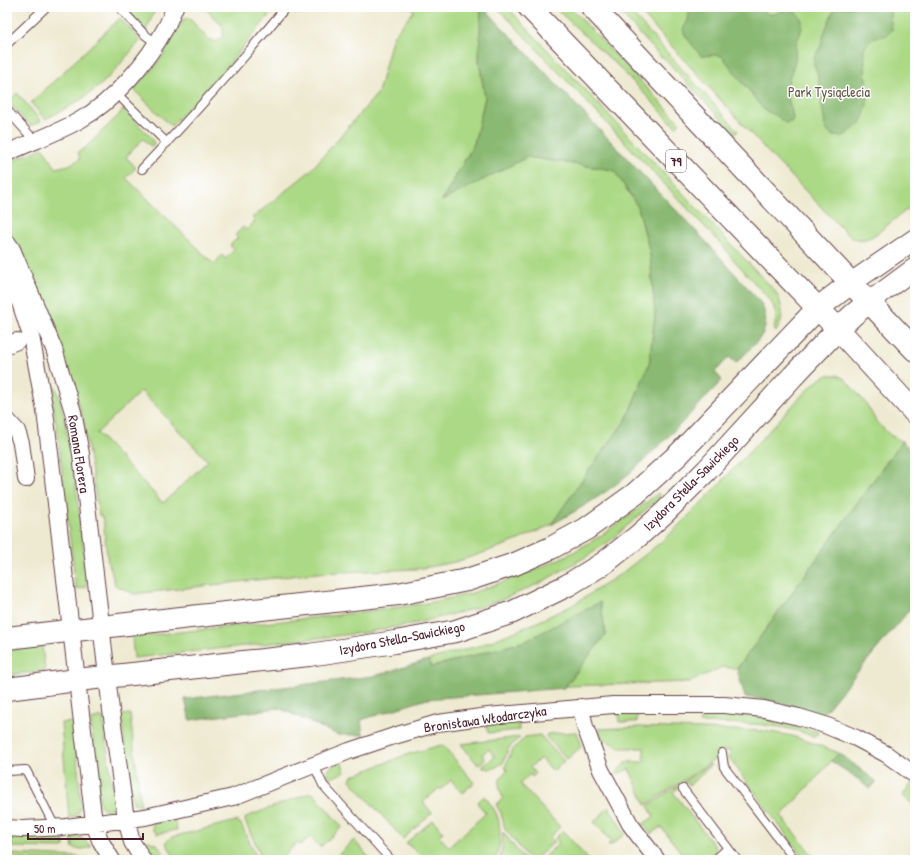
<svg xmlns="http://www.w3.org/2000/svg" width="922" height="867" font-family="'Patrick Hand',sans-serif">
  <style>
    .green { fill: #acd985; stroke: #7b7c58; fill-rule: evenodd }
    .forest { fill: #89b972; stroke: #6a6c4e }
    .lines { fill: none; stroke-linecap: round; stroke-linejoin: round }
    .service-casing { stroke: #633d44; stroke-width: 10 }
    .minor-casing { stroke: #633d44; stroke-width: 18 }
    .tertiary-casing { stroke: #633d44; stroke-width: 22 }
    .secondary-casing { stroke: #633d44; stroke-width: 24 }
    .primary-casing { stroke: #633d44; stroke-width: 24 }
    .service { stroke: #fff; stroke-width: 8 }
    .minor { stroke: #fff; stroke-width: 16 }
    .tertiary { stroke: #fff; stroke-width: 20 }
    .secondary { stroke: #fff; stroke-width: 22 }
    .primary { stroke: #fff; stroke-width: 22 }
    .labels { text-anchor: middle; stroke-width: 3; stroke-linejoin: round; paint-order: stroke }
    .shield { fill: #fff; stroke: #80626b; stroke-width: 1 }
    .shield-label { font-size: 13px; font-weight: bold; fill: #4a1f2b }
    .park-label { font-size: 14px; fill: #675746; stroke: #fff }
    .street-label { font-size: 14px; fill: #4a1f2b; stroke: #fff }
  </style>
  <rect width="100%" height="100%" fill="#fff"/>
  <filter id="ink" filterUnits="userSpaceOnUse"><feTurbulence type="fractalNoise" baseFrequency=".025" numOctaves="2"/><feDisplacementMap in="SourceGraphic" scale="8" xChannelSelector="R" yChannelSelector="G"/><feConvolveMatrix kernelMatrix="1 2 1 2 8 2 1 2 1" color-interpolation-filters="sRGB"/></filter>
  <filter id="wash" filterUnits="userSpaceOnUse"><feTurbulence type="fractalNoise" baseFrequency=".012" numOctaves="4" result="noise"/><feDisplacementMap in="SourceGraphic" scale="16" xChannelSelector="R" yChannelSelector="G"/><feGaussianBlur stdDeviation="0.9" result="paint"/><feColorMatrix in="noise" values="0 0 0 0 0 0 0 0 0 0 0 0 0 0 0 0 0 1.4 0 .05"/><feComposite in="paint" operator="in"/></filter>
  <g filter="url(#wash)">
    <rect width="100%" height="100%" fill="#eeead1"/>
    <path class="green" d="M124,7H157L146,30Z
      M204,7H276L213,84L171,126L134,90L155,66L163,55L185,18H189L208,39L216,42L223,36V27Z
      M410,7H481L479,61L485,97L474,144L442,200L527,157L614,170L638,207L650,253L655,315L649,365L626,420L589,470L551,525L516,541L480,554L455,562L417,569L317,573L134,594L115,585L111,569L108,564L103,518L99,515L83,419L58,343L7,225V164L11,161L43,148L56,168L69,165L80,159L78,152L85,148L118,116L123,109L152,138L154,144L152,147L143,139L126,157L136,168L126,178L214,264L222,255L225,259L234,250L230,245L238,238L235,235L243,227L246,230L255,221L252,218L310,171L378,93L393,36L414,11ZM141,391L208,461L163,503L97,433Z
      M497,7H507L775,291C783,306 785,317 776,332L774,330C777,319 776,309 770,300L732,258L722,245Z
      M554,7H570L680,123L676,127L619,67Z
      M615,7H626L738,131L735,134L663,57H661Z
      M636,7H915V203L875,235C866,240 860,241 850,237L766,150Z
      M120,18L141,40L140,41C128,54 117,69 105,81C88,97 66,109 45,119L31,103Z
      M17,93L41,121L30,126L10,104V100Z
      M828,375H837L845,379L867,405L876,421L890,435L902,441L737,669L722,667L690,682L567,686L564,688L606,634L600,602L526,641L431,667L428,660L481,645L533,624L573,605L622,573L666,538L711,493L806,391L820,379Z
      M52,387H55L59,395C74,459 81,522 87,587L76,589L56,422L51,394V389Z
      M658,493L661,496L610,541L589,555L540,583L506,598L477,608L417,623L363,633L134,658L132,637L330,616L422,604L469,594L533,571L574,552L605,533L636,511Z
      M42,646L45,671L7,675V650Z
      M619,712H637V722H619Z
      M700,713C715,713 731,713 746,715C770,718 794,724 818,732L815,737C809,735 802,732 795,730C764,722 731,724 700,723Z
      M130,714L141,807L136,805L134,803L131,795L121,715Z
      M103,717L114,800C114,805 113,808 108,811C103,809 101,807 99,802L91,720Z
      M518,719L519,730L488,733L486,722Z
      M74,722L81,804C80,812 77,817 69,818L61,723Z
      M639,727L764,731L792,736L810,742L839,753L781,816L816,860H805L729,758L730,751C722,749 718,755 714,760L646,805L629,769L617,774L616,773L626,762H644V748H620L602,738L598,729Z
      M575,732H577L582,746L567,759L546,737L547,734Z
      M540,735L564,761L553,771L541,758L530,767L535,774L532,777L530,774L520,784L560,827L550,837L554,842L534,860H530L505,829L501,813L496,805L503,798C497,785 498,780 507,770L505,767L512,750L525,737Z
      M520,737L509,748L503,763L494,768L488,769L481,767L495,757L489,749L482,754L485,760L478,765L461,744Z
      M441,745L444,746L474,783L462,793L451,780L441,790L439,788L423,802L432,813L403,839L350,780L352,776L406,755Z
      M341,761L345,772L328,779C326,768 332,766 341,761Z
      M710,764L711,765L702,773L701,775L689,785L687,782L673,792L716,848L714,855L708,860H687L661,827L650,834L643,824L654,817L648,806Z
      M912,783L915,785V806L904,797L903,795Z
      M310,793L314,794L342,827L320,847L310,837L300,845L297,843L281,858L282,860H263L245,821L246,817Z
      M483,797H485C489,802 493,807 496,813C502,825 501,848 495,860H429L418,853L407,844V842L433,820L443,832L439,836L449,847L486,813L477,803Z
      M609,807L625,834L610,846L608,844L611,841L594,822Z
      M174,819L177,830L157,834L153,830L152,823Z
      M236,821L241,824L258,860H176L166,843L168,840L172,837Z
      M563,831L589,860H541L559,843L555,838Z
      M503,832L515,848L526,860H499L502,849Z
      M71,834C80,836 86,840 91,847C85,849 79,850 73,848Z
      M63,835L64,846L63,848L11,847V837Z
      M354,840L371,860H338L336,857Z
      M149,841L158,845L168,860H155L144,843Z
      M9,854L80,857L89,860H7V857Z"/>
    <path class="forest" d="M481,7H483L710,246L760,302C776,331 755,343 736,363L729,357L715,372L722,380C689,415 657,451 620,481C600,497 574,512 551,525L589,470L626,420L649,364L655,315L650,253L638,207L614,170L527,157L442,201L474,144L485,98L479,61Z
      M690,7H758C761,9 763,11 766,13C777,18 784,4 795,12C809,22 799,33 796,45C795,50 796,55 795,60C793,71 787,79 787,90C787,101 793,109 793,120L787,124L781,120L777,116L764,110L722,56C714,54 709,56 701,56L685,35L683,29C690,19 688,17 690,7Z
      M835,7H892C889,14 891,22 892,30L887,35L873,38L868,43L864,49L866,80L868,95L867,104L863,118L859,124L847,134L841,137L834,136L828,132L825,126L821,99V92L817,72L814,65V58L821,46L824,33Z
      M902,441L915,455V603L822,715L772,701L745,697L737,669Z
      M600,602L606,634L564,688L427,699L361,720L363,735H338L279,708L190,720L185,699L374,676L428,660L432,667L526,641Z
      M839,753L876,781V783L869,789L858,779L831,761Z"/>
  </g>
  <g filter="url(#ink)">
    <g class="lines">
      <defs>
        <path id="service" d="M119,7L144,34L156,43
          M7,44L46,7
          M116,93L167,143
          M7,110L35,141
          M142,169C192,116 240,63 286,7
          M722,753L724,767L795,860
          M314,765L323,785L391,860
          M7,771L26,770L55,827
          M683,789L737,860
          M715,860L728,848"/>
        <path id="minor" d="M7,153C31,142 57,133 80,120C114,101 148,61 166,27C170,20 172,13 175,7
          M7,242L12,249L54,349L73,412L81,454L111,710L126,819L132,842L143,860
          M7,263L31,336L45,411L94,823L100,840L112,860
          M7,345L17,341
          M7,420L17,431L21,443L26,479
          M581,707L585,727L601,770L630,824L657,860
          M7,828L22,829L66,827L145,817L233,797L349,751L394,736L438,723L488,716L613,705H724L764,709L799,717L825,725L856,738L886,754L915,775"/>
        <path id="tertiary" d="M851,283L915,239
          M869,302L915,268"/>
        <path id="secondary" d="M7,638L136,623L398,594L467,580L515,564L551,548L586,529L635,494L679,454L818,308L851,283
          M7,689L77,680L309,655L395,642L456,631L513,612L568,585L604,563L637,537L664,513L707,470L793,376L838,329L853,315L869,302"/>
        <path id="primary" d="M529,7L778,267L838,329L915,413
          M592,7L851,283L915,350"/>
      </defs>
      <use href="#service" class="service-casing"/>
      <use href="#minor" class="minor-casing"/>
      <use href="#tertiary" class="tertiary-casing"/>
      <use href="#secondary" class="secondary-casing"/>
      <use href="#primary" class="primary-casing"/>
      <use href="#service" class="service"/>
      <use href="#minor" class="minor"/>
      <use href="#tertiary" class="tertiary"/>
      <use href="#secondary" class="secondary"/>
      <use href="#primary" class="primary"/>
    </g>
  </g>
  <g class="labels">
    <rect class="shield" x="666" y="150" width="20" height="22" rx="3"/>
    <g class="shield-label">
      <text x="676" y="166">79</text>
    </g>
    <g class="park-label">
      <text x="829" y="97">Park Tysiąclecia</text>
    </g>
    <g class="street-label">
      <text transform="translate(79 454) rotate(81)" y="5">Romana Florera</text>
      <text transform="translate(691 483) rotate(-45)" y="5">Izydora Stella-Sawickiego</text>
      <text transform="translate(402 638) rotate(-11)" y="5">Izydora Stella-Sawickiego</text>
      <text transform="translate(485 719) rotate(-8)" y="5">Bronisława Włodarczyka</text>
    </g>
  </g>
  <rect width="922" height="867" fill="none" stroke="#fff" stroke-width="24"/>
  <path d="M28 833v6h115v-6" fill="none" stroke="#4a1f2b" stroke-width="2"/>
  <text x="34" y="833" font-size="12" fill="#4a1f2b" stroke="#ffffff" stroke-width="3" paint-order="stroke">50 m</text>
</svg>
